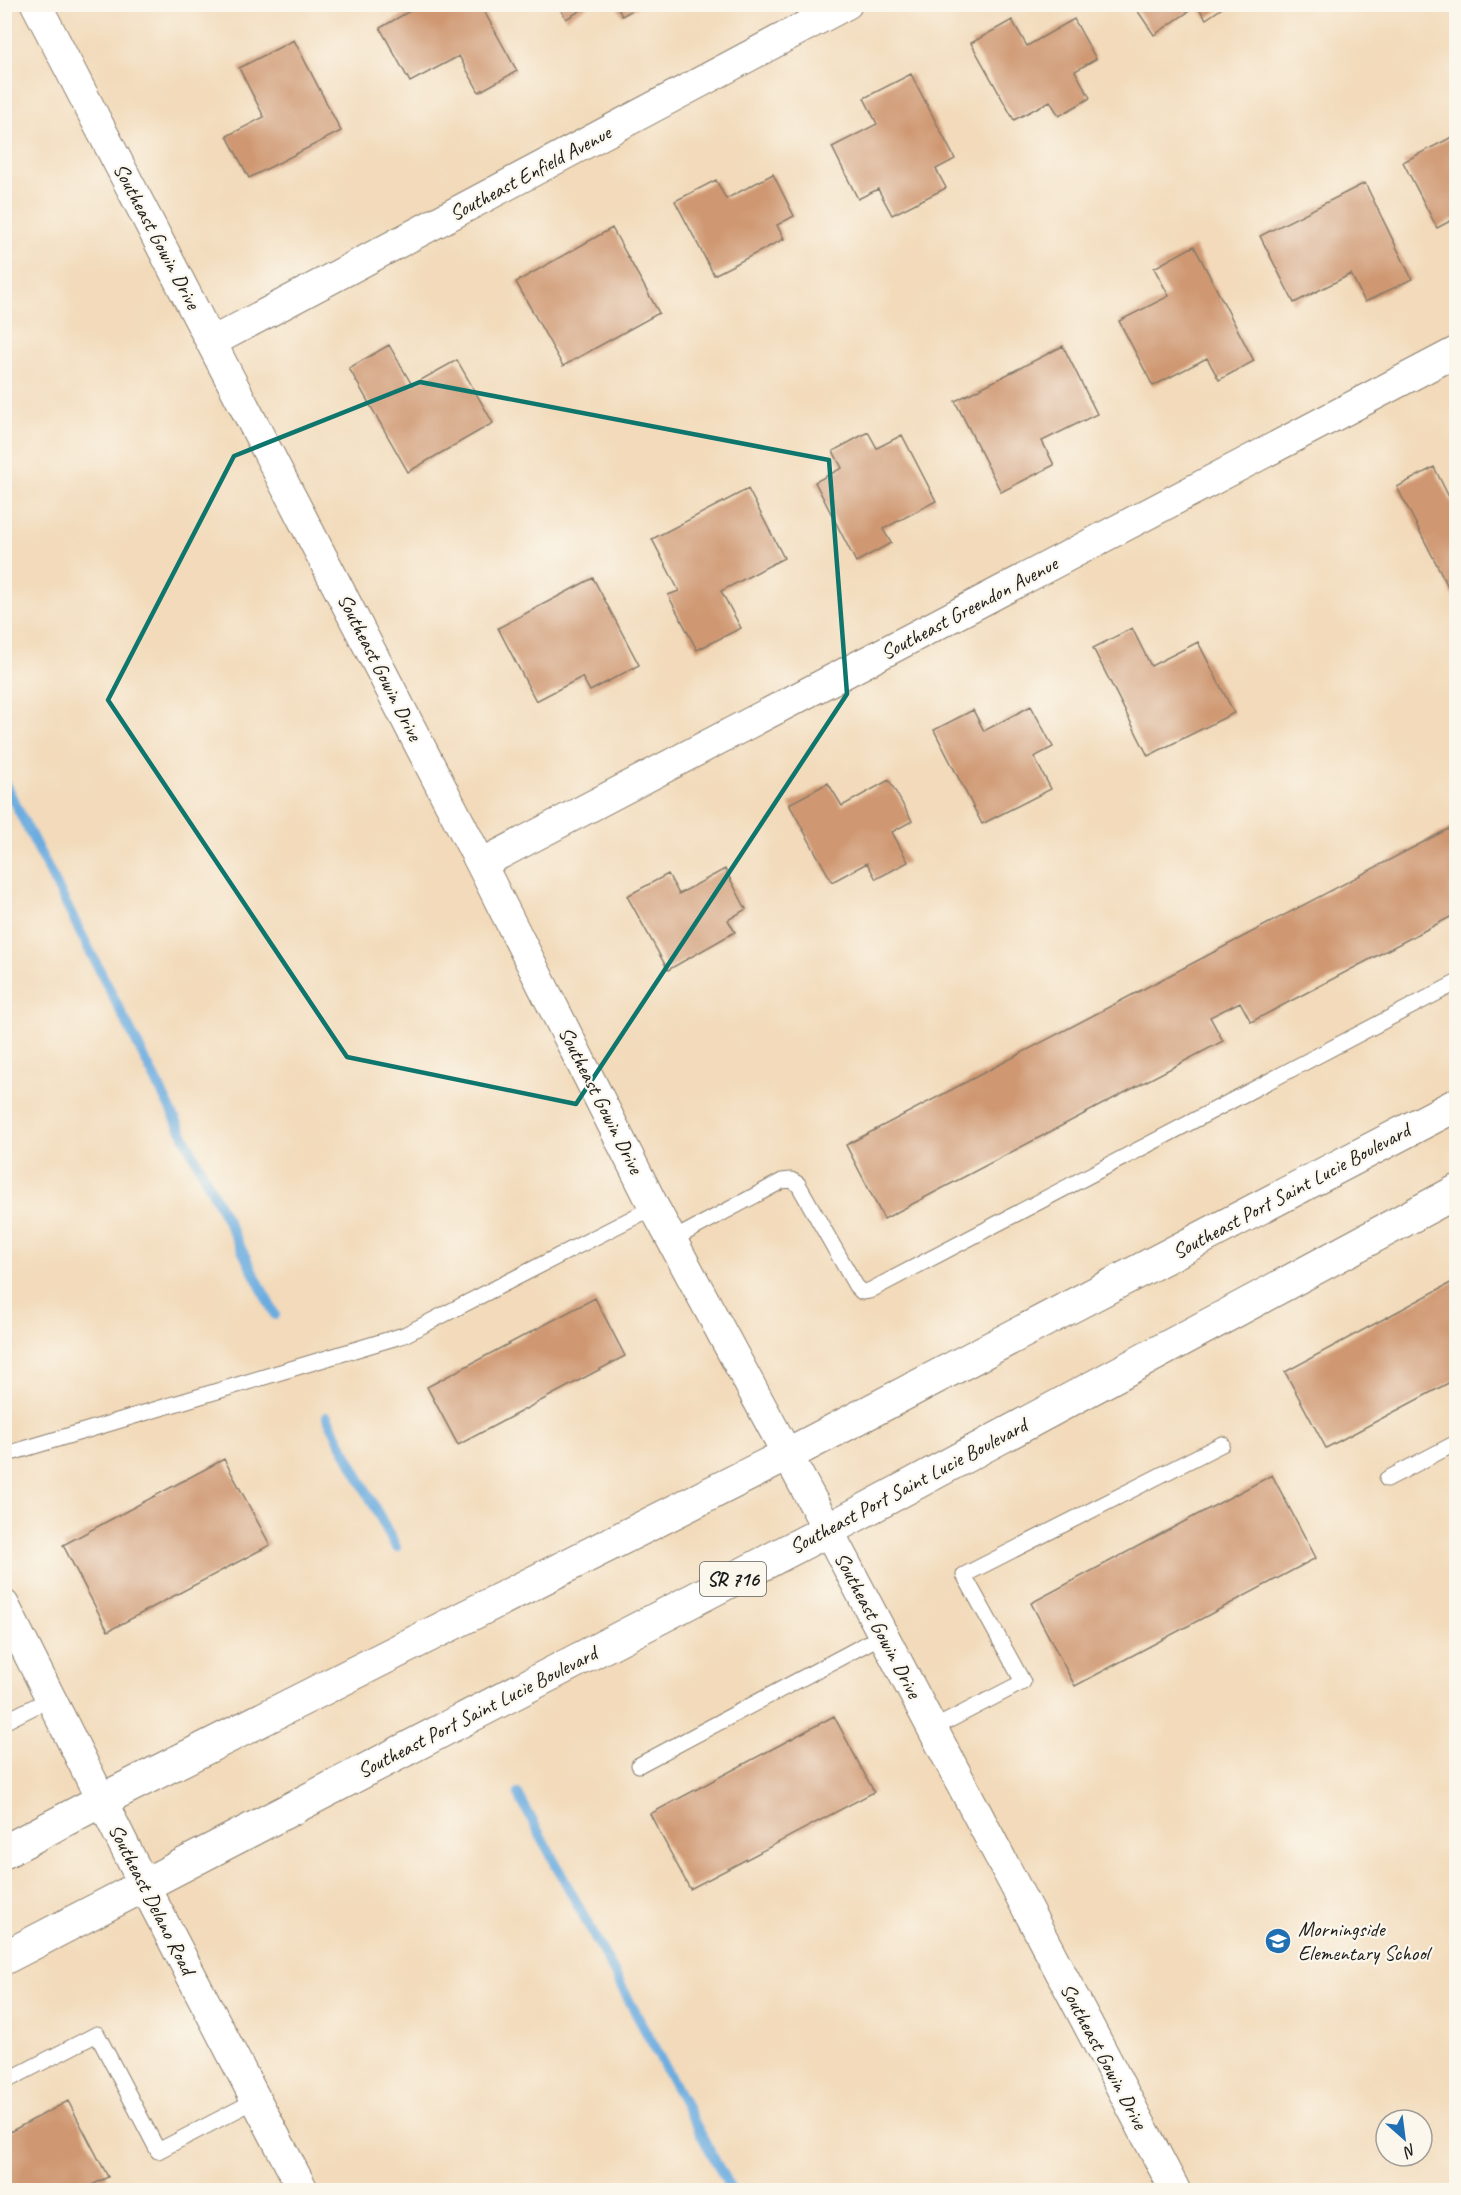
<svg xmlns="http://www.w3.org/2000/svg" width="1461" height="2195" font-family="Caveat,sans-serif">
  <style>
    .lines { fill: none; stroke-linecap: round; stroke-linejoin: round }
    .stream { stroke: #6bacdf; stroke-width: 10 }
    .building { fill: #cf9872 }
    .lane-casing { stroke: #877b6b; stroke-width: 17 }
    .street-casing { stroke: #877b6b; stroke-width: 32 }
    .primary-casing { stroke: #877b6b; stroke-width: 35 }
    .lane { stroke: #fff; stroke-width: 15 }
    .street { stroke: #fff; stroke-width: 30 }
    .primary { stroke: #fff; stroke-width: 33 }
    .marked { fill: none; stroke: #0f766e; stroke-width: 4.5; stroke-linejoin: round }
    .labels { text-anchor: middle; stroke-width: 4.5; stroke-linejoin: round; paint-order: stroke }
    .shield { fill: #fbf7ec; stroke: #5f5e5a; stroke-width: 1.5 }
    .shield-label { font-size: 20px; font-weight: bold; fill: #1c1c1c }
    .street-label { font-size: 21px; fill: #1c1c1c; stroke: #fbf7ec }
    .poi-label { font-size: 21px; fill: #1c1c1c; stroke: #fbf7ec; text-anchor: start }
  </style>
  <rect width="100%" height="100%" fill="#fbf7ec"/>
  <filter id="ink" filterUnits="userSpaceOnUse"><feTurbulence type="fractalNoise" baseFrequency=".0167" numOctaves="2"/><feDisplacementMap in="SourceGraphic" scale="12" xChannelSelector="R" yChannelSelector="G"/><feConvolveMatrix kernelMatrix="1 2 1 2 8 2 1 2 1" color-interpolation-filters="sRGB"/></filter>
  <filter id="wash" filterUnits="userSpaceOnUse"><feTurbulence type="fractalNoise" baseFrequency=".008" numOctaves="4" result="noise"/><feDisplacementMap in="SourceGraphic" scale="24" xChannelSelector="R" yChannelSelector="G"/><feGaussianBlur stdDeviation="1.35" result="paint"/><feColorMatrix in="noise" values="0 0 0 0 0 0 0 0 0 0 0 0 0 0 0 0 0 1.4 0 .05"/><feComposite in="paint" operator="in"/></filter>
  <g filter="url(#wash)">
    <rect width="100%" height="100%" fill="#f2daba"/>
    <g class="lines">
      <path class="stream" d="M4,782L275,1315
        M327,1417L396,1547
        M518,1794L731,2190"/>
    </g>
    <g id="blocks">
      <path class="building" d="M422,4H480L517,71L479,92L459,56L410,82L380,28Z
        M558,4H592L566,19Z
        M616,4H643L622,16Z
        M1133,4H1228L1206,19L1197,6L1154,35Z
        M1074,19L1096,59L1075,71L1090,98L1059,116L1050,101L1014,120L971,43L1012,20L1027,46Z
        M294,40L341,131L249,178L227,136L264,117L239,68Z
        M911,74L955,159L936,169L946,188L892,215L878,189L858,199L832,147L877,124L864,98Z
        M1456,135V218L1437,228L1403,162Z
        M773,174L794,216L777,225L784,239L714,275L675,201L716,180L726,199Z
        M1365,183L1412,279L1365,302L1351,274L1294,303L1260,236Z
        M612,228L659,313L563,366L516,282Z
        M1194,246L1254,361L1219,380L1207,358L1153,386L1119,321L1169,296L1154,268Z
        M389,345L412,385L457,360L493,423L408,472L349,368Z
        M1063,346L1097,414L1042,441L1054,465L1001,492L955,401Z
        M868,432L877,448L902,435L936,501L883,529L891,543L856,562L815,482L842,468L833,451Z
        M1434,467L1452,503L1456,501V602L1397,487Z
        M748,489L784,558L721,591L741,628L697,650L668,595L679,591L652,539Z
        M593,578L639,665L590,691L582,677L536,701L498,628Z
        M1132,628L1151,666L1198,642L1234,713L1148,756L1093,648Z
        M1031,706L1053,747L1034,757L1051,789L982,824L934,730L973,710L984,731Z
        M889,780L912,821L892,832L908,862L876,879L867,863L832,882L789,804L828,783L842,806Z
        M1456,825V914L1251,1022L1240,1002L1210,1017L1223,1041L884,1219L846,1145Z
        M725,869L746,909L728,920L735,932L668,970L627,896L668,874L679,894Z
        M1456,1280V1379L1326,1448L1285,1372Z
        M595,1298L625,1356L458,1445L427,1387Z
        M224,1459L270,1545L108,1631L63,1545Z
        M1272,1475L1316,1558L1075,1686L1031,1603Z
        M834,1716L874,1792L690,1889L650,1814Z
        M68,2101L108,2177L82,2190H4V2135Z"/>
    </g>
  </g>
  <g filter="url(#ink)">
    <use href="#blocks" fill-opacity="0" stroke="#877b6b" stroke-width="1.5"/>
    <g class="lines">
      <defs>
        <path id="lane" d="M672,1240L782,1181L791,1180L798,1184L856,1286L862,1292L869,1291L1456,983
          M4,1455L404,1335L654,1207
          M1387,1479L1456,1443
          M4,1722L51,1698
          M932,1729L1023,1682L964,1575L1222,1444
          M639,1765L883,1635
          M4,2082L97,2034L158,2151L256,2100"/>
        <path id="street" d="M36,4L481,864L654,1207L828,1530L1175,2190
          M212,342L847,4
          M481,864L1456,352
          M4,1605L144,1885L303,2190"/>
        <path id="primary" d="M4,1852L102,1800L787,1455L1456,1105
          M4,1958L828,1530L1456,1192"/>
      </defs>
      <use href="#lane" class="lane-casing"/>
      <use href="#street" class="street-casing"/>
      <use href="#primary" class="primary-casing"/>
      <use href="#lane" class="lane"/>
      <use href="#street" class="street"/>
      <use href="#primary" class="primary"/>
    </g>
  </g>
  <path class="marked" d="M420,382L829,460L847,694L576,1104L347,1057L108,700L234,456Z"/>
  <defs>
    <symbol id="school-disc" viewBox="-11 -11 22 22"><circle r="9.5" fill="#1f6fb2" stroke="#fbf7ec"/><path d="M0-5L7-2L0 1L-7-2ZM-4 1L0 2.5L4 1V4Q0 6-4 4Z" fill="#fff"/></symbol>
  </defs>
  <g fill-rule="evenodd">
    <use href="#school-disc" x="1263" y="1926" width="30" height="30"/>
  </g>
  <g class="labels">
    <rect class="shield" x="700" y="1562" width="66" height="34" rx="4.5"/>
    <g class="shield-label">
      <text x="733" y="1586">SR 716</text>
    </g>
    <g class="street-label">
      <text transform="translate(530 173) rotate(-28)" y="7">Southeast Enfield Avenue</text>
      <text transform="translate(157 236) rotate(62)" y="7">Southeast Gowin Drive</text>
      <text transform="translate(969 608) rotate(-28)" y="7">Southeast Greendon Avenue</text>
      <text transform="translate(380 667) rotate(63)" y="7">Southeast Gowin Drive</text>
      <text transform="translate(601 1100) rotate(63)" y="7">Southeast Gowin Drive</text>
      <text transform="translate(1291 1191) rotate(-28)" y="7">Southeast Port Saint Lucie Boulevard</text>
      <text transform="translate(908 1486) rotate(-28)" y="7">Southeast Port Saint Lucie Boulevard</text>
      <text transform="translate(878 1625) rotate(62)" y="7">Southeast Gowin Drive</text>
      <text transform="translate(477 1712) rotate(-27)" y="7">Southeast Port Saint Lucie Boulevard</text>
      <text transform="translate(152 1899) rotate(63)" y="7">Southeast Delano Road</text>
      <text transform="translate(1104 2056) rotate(62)" y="7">Southeast Gowin Drive</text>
    </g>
    <g class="poi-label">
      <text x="1298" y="1936">Morningside<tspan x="1298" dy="24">Elementary School</tspan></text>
    </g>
  </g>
  <rect width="1461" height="2195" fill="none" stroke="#fbf7ec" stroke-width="24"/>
  <g transform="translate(1404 2138) rotate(152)"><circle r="28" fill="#fbf7ec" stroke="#a29f99" stroke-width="1.5"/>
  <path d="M0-4.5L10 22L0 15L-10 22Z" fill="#1f6fb2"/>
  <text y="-9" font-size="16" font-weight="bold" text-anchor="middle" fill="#1c1c1c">N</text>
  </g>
</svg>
